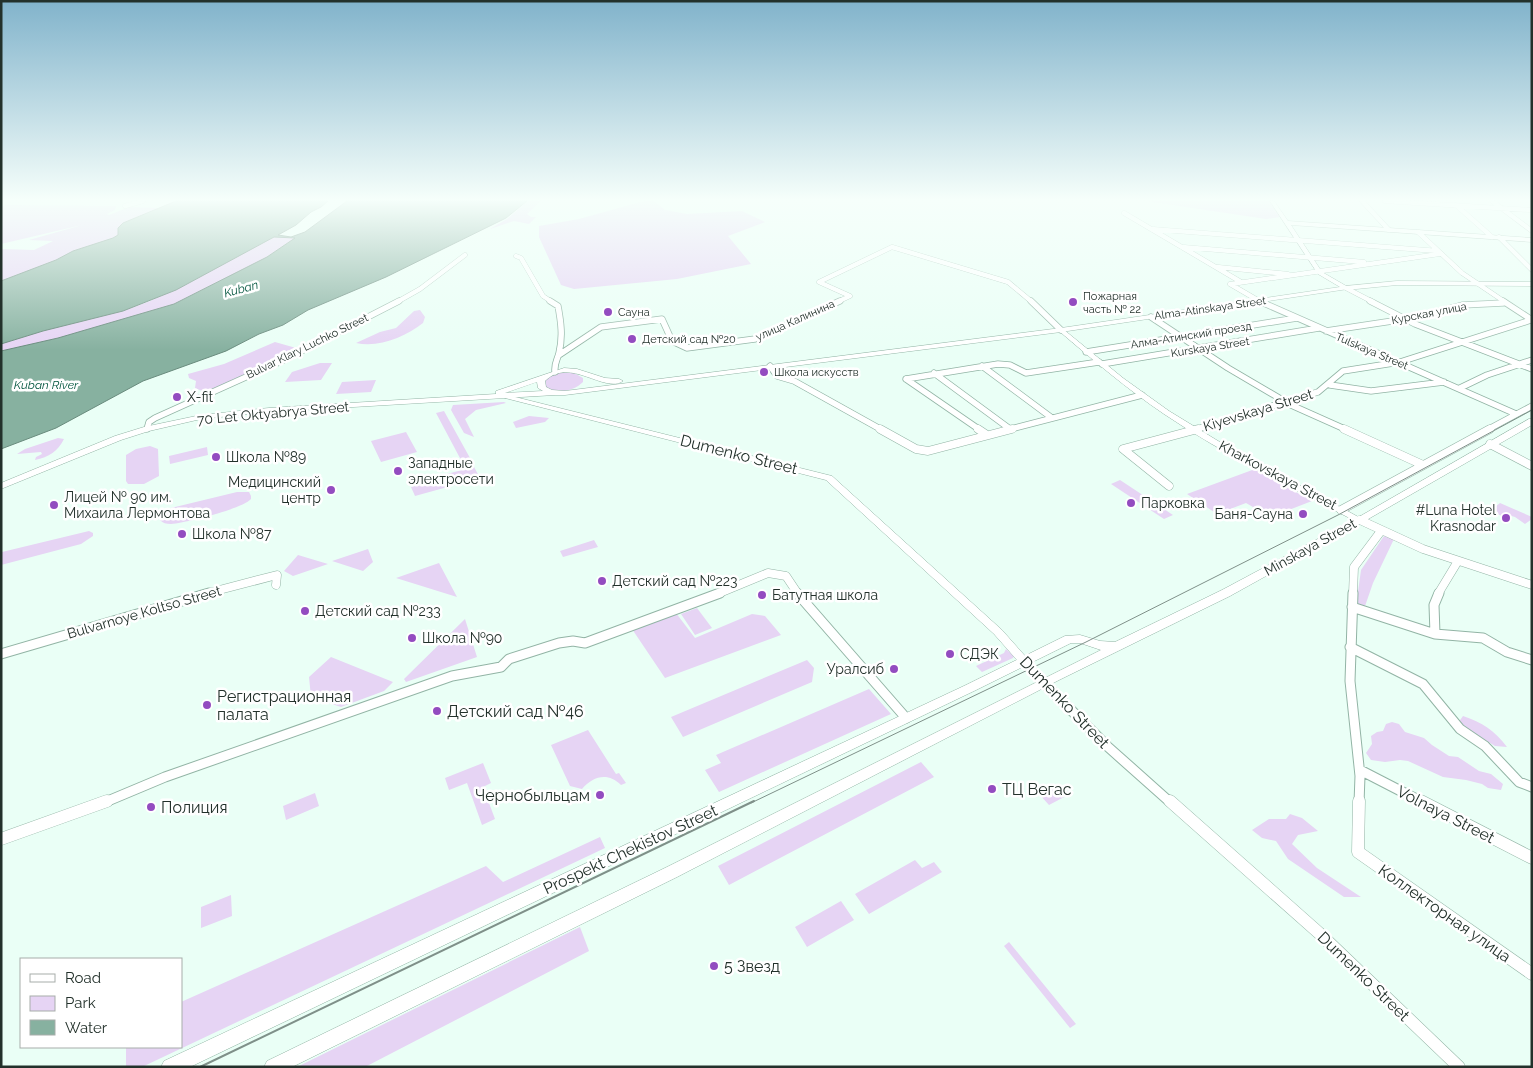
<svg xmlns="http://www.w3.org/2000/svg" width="1533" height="1068" font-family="Raleway,sans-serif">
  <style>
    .green { fill: #e6d4f4 }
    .water { fill: #87b1a0; stroke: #698b7d }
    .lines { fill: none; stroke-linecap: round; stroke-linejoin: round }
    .minor-far4-casing { stroke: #92b4a5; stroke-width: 5 }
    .minor-far3-casing { stroke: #92b4a5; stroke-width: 7 }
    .minor-far2-casing { stroke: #92b4a5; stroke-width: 9 }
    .minor-far1-casing { stroke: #92b4a5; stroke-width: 11 }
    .minor-casing { stroke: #92b4a5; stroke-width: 13 }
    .tertiary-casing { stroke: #92b4a5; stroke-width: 1 }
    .secondary-casing { stroke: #92b4a5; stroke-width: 1 }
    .minor-far4 { stroke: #fff; stroke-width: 4.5 }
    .minor-far3 { stroke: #fff; stroke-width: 5.5 }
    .minor-far2 { stroke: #fff; stroke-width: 8 }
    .minor-far1 { stroke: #fff; stroke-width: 9 }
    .minor { stroke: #fff; stroke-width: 12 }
    .tertiary { fill: #fff; fill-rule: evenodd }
    .secondary { fill: #fff; fill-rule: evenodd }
    .tram-far1 { stroke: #7f9089; stroke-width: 1 }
    .tram { stroke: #7f9089; stroke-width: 2 }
    .poi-dot { fill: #934cc0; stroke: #fff; stroke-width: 2 }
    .labels { text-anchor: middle; stroke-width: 5; stroke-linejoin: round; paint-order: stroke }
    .far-poi-label { font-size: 11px; fill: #23312b; stroke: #fff; text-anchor: start }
    .far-street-label { font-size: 11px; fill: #23312b; stroke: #fff }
    .far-water-label { font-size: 12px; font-style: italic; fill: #00543d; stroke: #fff }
    .poi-label { font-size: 14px; fill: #23312b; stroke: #fff; text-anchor: start }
    .street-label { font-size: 14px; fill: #23312b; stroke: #fff }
    .near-street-label { font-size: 16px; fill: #23312b; stroke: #fff }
    .near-poi-label { font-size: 16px; fill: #23312b; stroke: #fff; text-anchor: start }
  </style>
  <rect width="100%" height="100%" fill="#eafff6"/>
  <path class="green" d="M528,201H541L527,214L531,217H536L529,224L514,221L490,229L507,219Z
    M644,201H654L665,210L687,214L742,211L765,222L728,236L751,264L677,279L574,289L561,285L539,237V226L579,219Z
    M1146,201H1269L1280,217L1266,219Z
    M6,205L116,206L115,210L107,214L109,215L129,207L159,208L123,223L118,235L113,238L73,251L57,260L1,281V249L34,250L53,241L29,240L82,225L1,244V207Z
    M274,237L295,238L250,268L188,300L72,335L1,352V344L43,331L123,311L150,301L195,280L226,262Z
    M420,310L425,317L423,323C405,337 379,348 356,343L380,332L396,328L414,311Z
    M275,342L296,348L288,354L207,393L195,388L196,381L189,378L188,374L224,364Z
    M320,363H332L321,380L285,382L292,372Z
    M563,372L574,373L583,378V382C573,392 557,394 545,387V380L553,375Z
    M376,380L371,392L336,394L342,382Z
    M504,402L506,403L476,410L465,419L474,437L464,433L451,410L453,405Z
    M444,411L470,458L461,460L436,413Z
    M529,416L549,418L545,422L516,428L513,422Z
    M406,432L417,452L381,462L371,441Z
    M58,438L64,439C58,451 49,457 35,460L36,457L42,454L41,452L17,454L25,449Z
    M150,446L158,449L159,476L144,484H128L126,481V455L136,449Z
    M207,447L208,455L170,464L169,456Z
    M474,467L480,478L415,496L411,487L440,479L439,476Z
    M1255,469L1312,501L1281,513L1273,509L1265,514L1246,503L1217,514L1187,494Z
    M1120,480L1173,515L1164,519L1111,484Z
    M237,492H249L251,496V499C242,509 185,523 171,524C166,524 163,523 160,520L162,513L171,508Z
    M1500,503L1532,517V519L1525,524L1515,517L1505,514L1502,516L1490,511Z
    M89,531L93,533V536L81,544L1,565L2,552Z
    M1384,536L1394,539L1373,583L1364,609L1356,606L1361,570Z
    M594,540L598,547L563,557L560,551Z
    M368,549L373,562L363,571L332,561Z
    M298,555L328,564L293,576L284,571Z
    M439,563L457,597L396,578Z
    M697,608L712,628L695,635L681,614Z
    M676,613L695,638L752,614L765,616L781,635L665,678L632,629Z
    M465,619L477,657L406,682L404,679Z
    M1006,649L1014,656L1013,658L982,672L976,666L1004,653Z
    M331,657L393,682L384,691L341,707L311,697L309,677Z
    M807,660L814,668L812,682L683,737L671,717Z
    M869,689L891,714L719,792L705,770L721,763L716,755Z
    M1463,716C1482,722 1495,731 1507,747L1495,746L1458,723Z
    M1392,722L1399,724L1405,732L1424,738L1432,745L1449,756L1458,757L1479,771L1491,774L1503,784L1501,790L1488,788L1482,784L1466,780L1443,777L1408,761L1400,760L1385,762L1371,760L1366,753L1372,744L1371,736L1377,732L1383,731L1386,724Z
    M588,730L616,774L619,773L626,783L621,785C608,772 593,776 582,789L570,786L551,745Z
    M921,762L934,777L729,885L718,866Z
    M483,763L491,783L483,787L495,819L482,825L467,783L449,790L445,778Z
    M1058,784L1068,795L1049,805L1039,794Z
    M315,793L319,806L286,820L283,806Z
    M1290,814L1302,818L1318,831L1298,835L1292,844L1317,868L1361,897H1344L1288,859L1276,841L1262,838L1252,830L1269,819H1286Z
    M600,837L605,848L142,1067H126V1047H181V1002L486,866L503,882Z
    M915,860L922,868L934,862L942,872L869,914L855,894Z
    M231,895L232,916L201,928V907Z
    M841,901L854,920L807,947L795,927Z
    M580,927L589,951L365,1067H297Z
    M1009,942L1076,1024L1070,1028L1004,946Z"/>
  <path class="water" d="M176,201H328L321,207L311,212L296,225L278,235L291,237L305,232L347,201H527L506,218L386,277L308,310L283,325L259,334L226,351L143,381L56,428L1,449V351L58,338L174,304L267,257L295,238L274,237L176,290L123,311L43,331L1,344V281L56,260L73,251L113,238L118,235V228L123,223Z"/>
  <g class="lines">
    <defs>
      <path id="minor-far4" d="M1362,201L1389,230
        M1385,201L1532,210
        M1492,201L1532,231
        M1456,205L1492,237
        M125,206L143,201
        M1124,213L1241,282
        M1151,229L1438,251
        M1418,232L1462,273L1505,302
        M1499,237L1532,270
        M1182,247L1364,262
        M516,256L521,258L543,296L552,302
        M1217,267L1288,274
        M1230,284L1261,302
        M1231,284L1439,254
        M1346,288L1373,302
        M397,302L420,289L465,255
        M837,302L850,296L819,282L892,247L1008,282L1032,302"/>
      <path id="minor-far3" d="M550,301L558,306C561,322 563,337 559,353C557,361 554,363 555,372
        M1031,301L1061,330
        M1259,301L1516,414
        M1370,301L1415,324L1532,369
        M1503,301L1532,320
        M1151,317L1228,368L1291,405L1347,430
        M1326,331L1419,317L1463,305L1503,303
        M1086,352L1297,318
        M559,355L601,327L662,319L672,341L687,348L755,339L840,301
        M1102,364L1319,328
        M770,366L777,376L794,381L882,430
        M982,366L1052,418
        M934,373L1010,429
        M906,379L998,364L1010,365L1026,373L1099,362
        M906,379L980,430
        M1330,385L1371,391L1444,382
        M1460,388L1487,375L1532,360
        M147,429L149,422L155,418L286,359L399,301
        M1007,430L1142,395
        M1194,430L1318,392L1343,371L1400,362L1531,320
        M1487,430L1532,406"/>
      <path id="minor-far2" d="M880,429L916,449L928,451L1012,429
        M978,429L987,435
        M1344,429L1423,465
        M1490,444L1532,466
        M1169,486L1123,449L1198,429
        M1341,510L1490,429
        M1360,520L1423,549L1532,585
        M204,594L277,575L276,585
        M717,594L768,573L786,576L798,594
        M1353,594L1354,567L1381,531
        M1438,594L1458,561"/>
      <path id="minor-far1" d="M797,593L906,718
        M1353,593L1350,681L1360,776L1359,803
        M1352,607L1435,634L1483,638L1507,652L1532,660
        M1435,634L1434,605L1439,593
        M1350,647L1423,684L1460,729L1485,746L1519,782L1532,787
        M1,654L209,593
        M1044,683L1107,746L1171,803
        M1360,770L1424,803
        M103,803L165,777L452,676L501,667L509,659L559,643L573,641L585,643L720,593"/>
      <path id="minor" d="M1170,801L1319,933L1459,1067
        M1359,801L1358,852L1532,974
        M1421,801L1532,858
        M1,839L107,801"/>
      <path id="tertiary" d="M1397,281L1532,282V286L1397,285L1346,290L1343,288L1346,286Z
        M1059,329H1063L1123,378L1169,411L1223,444L1364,520L1363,522H1357C1292,488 1225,455 1164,414C1127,389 1093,360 1059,331Z
        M507,395L832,476L1002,630L1049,683L1048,686L1044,687L1040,686L994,634L826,480L505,398L503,397Z"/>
      <path id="secondary" d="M1270,201H1274L1288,221L1532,238V242L1291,225L1322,272L1348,287V289L1061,332L565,395H555L269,412L201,419L149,431L121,440L1,489V483L115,436L144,427L201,415L269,408L496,394V391L564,368L577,369L605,378L619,379L623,381C604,394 570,356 545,381L546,387L552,390L565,391L1061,328L1340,287L1318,274ZM537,382L538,388L543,391L505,393Z
        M1529,419H1532V425L1363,522L1230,596L1059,680L677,877L292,1067H264L267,1061L667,867L1101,650L1080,643H1071L974,691L190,1067H161L164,1061L966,685L1065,636L1080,635L1100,641L1115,642L1222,590L1357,518Z"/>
    </defs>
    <use href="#minor-far4" class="minor-far4-casing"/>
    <use href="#minor-far3" class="minor-far3-casing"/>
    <use href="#minor-far2" class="minor-far2-casing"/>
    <use href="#minor-far1" class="minor-far1-casing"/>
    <use href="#minor" class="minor-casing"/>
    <use href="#tertiary" class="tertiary-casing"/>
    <use href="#secondary" class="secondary-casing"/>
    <use href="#minor-far4" class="minor-far4"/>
    <use href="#minor-far3" class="minor-far3"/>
    <use href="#minor-far2" class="minor-far2"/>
    <use href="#minor-far1" class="minor-far1"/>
    <use href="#minor" class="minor"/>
    <use href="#tertiary" class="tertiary"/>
    <use href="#secondary" class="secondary"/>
    <path class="tram-far1" d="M751,803L1086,642L1338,515L1532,410"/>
    <path class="tram" d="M200,1067L754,801"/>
  </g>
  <linearGradient id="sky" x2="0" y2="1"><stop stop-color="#81b3cb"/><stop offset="0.57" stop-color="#f6fffb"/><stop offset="1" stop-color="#f6fffb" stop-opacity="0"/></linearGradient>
  <rect width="1533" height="350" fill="url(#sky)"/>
  <g class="poi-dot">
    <circle cx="1073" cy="302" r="5"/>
    <circle cx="608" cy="312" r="5"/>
    <circle cx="632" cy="339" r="5"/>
    <circle cx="764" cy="372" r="5"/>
    <circle cx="177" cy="397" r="5"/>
    <circle cx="216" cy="457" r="5"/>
    <circle cx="398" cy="471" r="5"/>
    <circle cx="331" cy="490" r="5"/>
    <circle cx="1131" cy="503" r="5"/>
    <circle cx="54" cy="505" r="5"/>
    <circle cx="1303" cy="514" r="5"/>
    <circle cx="1506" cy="518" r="5"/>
    <circle cx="182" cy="534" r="5"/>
    <circle cx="602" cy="581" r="5"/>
    <circle cx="762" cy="595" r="5"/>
    <circle cx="305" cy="611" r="5"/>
    <circle cx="412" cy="638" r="5"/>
    <circle cx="950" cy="654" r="5"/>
    <circle cx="894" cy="669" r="5"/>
    <circle cx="207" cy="705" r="5"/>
    <circle cx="437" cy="711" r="5"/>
    <circle cx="992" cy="789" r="5"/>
    <circle cx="600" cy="795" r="5"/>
    <circle cx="151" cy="807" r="5"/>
    <circle cx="714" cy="966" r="5"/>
  </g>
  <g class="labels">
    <g class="far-poi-label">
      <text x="1083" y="300">Пожарная<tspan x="1083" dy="13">часть № 22</tspan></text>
      <text x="618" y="316">Сауна</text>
      <text x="642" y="343">Детский сад №20</text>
      <text x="774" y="376">Школа искусств</text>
    </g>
    <g class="far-street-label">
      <text transform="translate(1210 308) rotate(-8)" y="4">Alma-Atinskaya Street</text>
      <text transform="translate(1429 313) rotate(-11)" y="4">Курская улица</text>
      <text transform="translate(795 320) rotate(-24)" y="4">улица Калинина</text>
      <text transform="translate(1191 335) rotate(-9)" y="4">Алма-Атинский проезд</text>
      <text transform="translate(307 346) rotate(-26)" y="4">Bulvar Klary Luchko Street</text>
      <text transform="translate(1210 347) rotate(-9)" y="4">Kurskaya Street</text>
      <text transform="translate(1372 351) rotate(23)" y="4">Tulskaya Street</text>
    </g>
    <g class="far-water-label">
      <text transform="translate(241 289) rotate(-15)" y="4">Kuban</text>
      <text x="46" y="389">Kuban River</text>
    </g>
    <g class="poi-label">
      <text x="187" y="402">X-fit</text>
      <text x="226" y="462">Школа №89</text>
      <text x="408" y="468">Западные<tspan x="408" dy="16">электросети</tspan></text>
      <text x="321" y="487" text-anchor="end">Медицинский<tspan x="321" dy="16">центр</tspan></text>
      <text x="64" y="502">Лицей № 90 им.<tspan x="64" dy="16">Михаила Лермонтова</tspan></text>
      <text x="1141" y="508">Парковка</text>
      <text x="1496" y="515" text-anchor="end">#Luna Hotel<tspan x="1496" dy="16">Krasnodar</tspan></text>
      <text x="1293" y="519" text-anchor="end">Баня-Сауна</text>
      <text x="192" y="539">Школа №87</text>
      <text x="612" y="586">Детский сад №223</text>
      <text x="772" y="600">Батутная школа</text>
      <text x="315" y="616">Детский сад №233</text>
      <text x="422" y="643">Школа №90</text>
      <text x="960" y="659">СДЭК</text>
      <text x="884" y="674" text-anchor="end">Уралсиб</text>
    </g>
    <g class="street-label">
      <text transform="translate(1258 410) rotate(-17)" y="5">Kiyevskaya Street</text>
      <text transform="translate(273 413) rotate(-5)" y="5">70 Let Oktyabrya Street</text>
      <text transform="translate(1278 475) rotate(28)" y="5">Kharkovskaya Street</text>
      <text transform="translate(1310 547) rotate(-29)" y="5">Minskaya Street</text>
      <text transform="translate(144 612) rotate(-16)" y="5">Bulvarnoye Koltso Street</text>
    </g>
    <g class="near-street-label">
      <text transform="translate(739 454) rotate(14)" y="6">Dumenko Street</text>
      <text transform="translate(1065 702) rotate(46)" y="6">Dumenko Street</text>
      <text transform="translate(1446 814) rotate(27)" y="6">Volnaya Street</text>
      <text transform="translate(630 849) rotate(-25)" y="6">Prospekt Chekistov Street</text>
      <text transform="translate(1445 913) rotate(35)" y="6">Коллекторная улица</text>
      <text transform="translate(1364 976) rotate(44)" y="6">Dumenko Street</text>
    </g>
    <g class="near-poi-label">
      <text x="217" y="702">Регистрационная<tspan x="217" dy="18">палата</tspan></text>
      <text x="447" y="717">Детский сад №46</text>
      <text x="1002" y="795">ТЦ Вегас</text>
      <text x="590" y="801" text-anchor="end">Чернобыльцам</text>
      <text x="161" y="813">Полиция</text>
      <text x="724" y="972">5 Звезд</text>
    </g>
  </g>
  <rect width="1533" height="1068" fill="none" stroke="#23312b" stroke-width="5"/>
  <rect x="20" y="958" width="162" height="90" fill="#ffffff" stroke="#a7adaa"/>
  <rect x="30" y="974" width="25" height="8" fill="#ffffff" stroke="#a7adaa"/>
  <text x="65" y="983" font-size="15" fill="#23312b">Road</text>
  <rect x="30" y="996" width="25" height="15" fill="#e6d4f4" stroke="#a7adaa"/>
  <text x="65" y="1008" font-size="15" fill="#23312b">Park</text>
  <rect x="30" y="1020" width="25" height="15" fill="#87b1a0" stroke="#a7adaa"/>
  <text x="65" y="1033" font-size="15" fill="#23312b">Water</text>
</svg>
